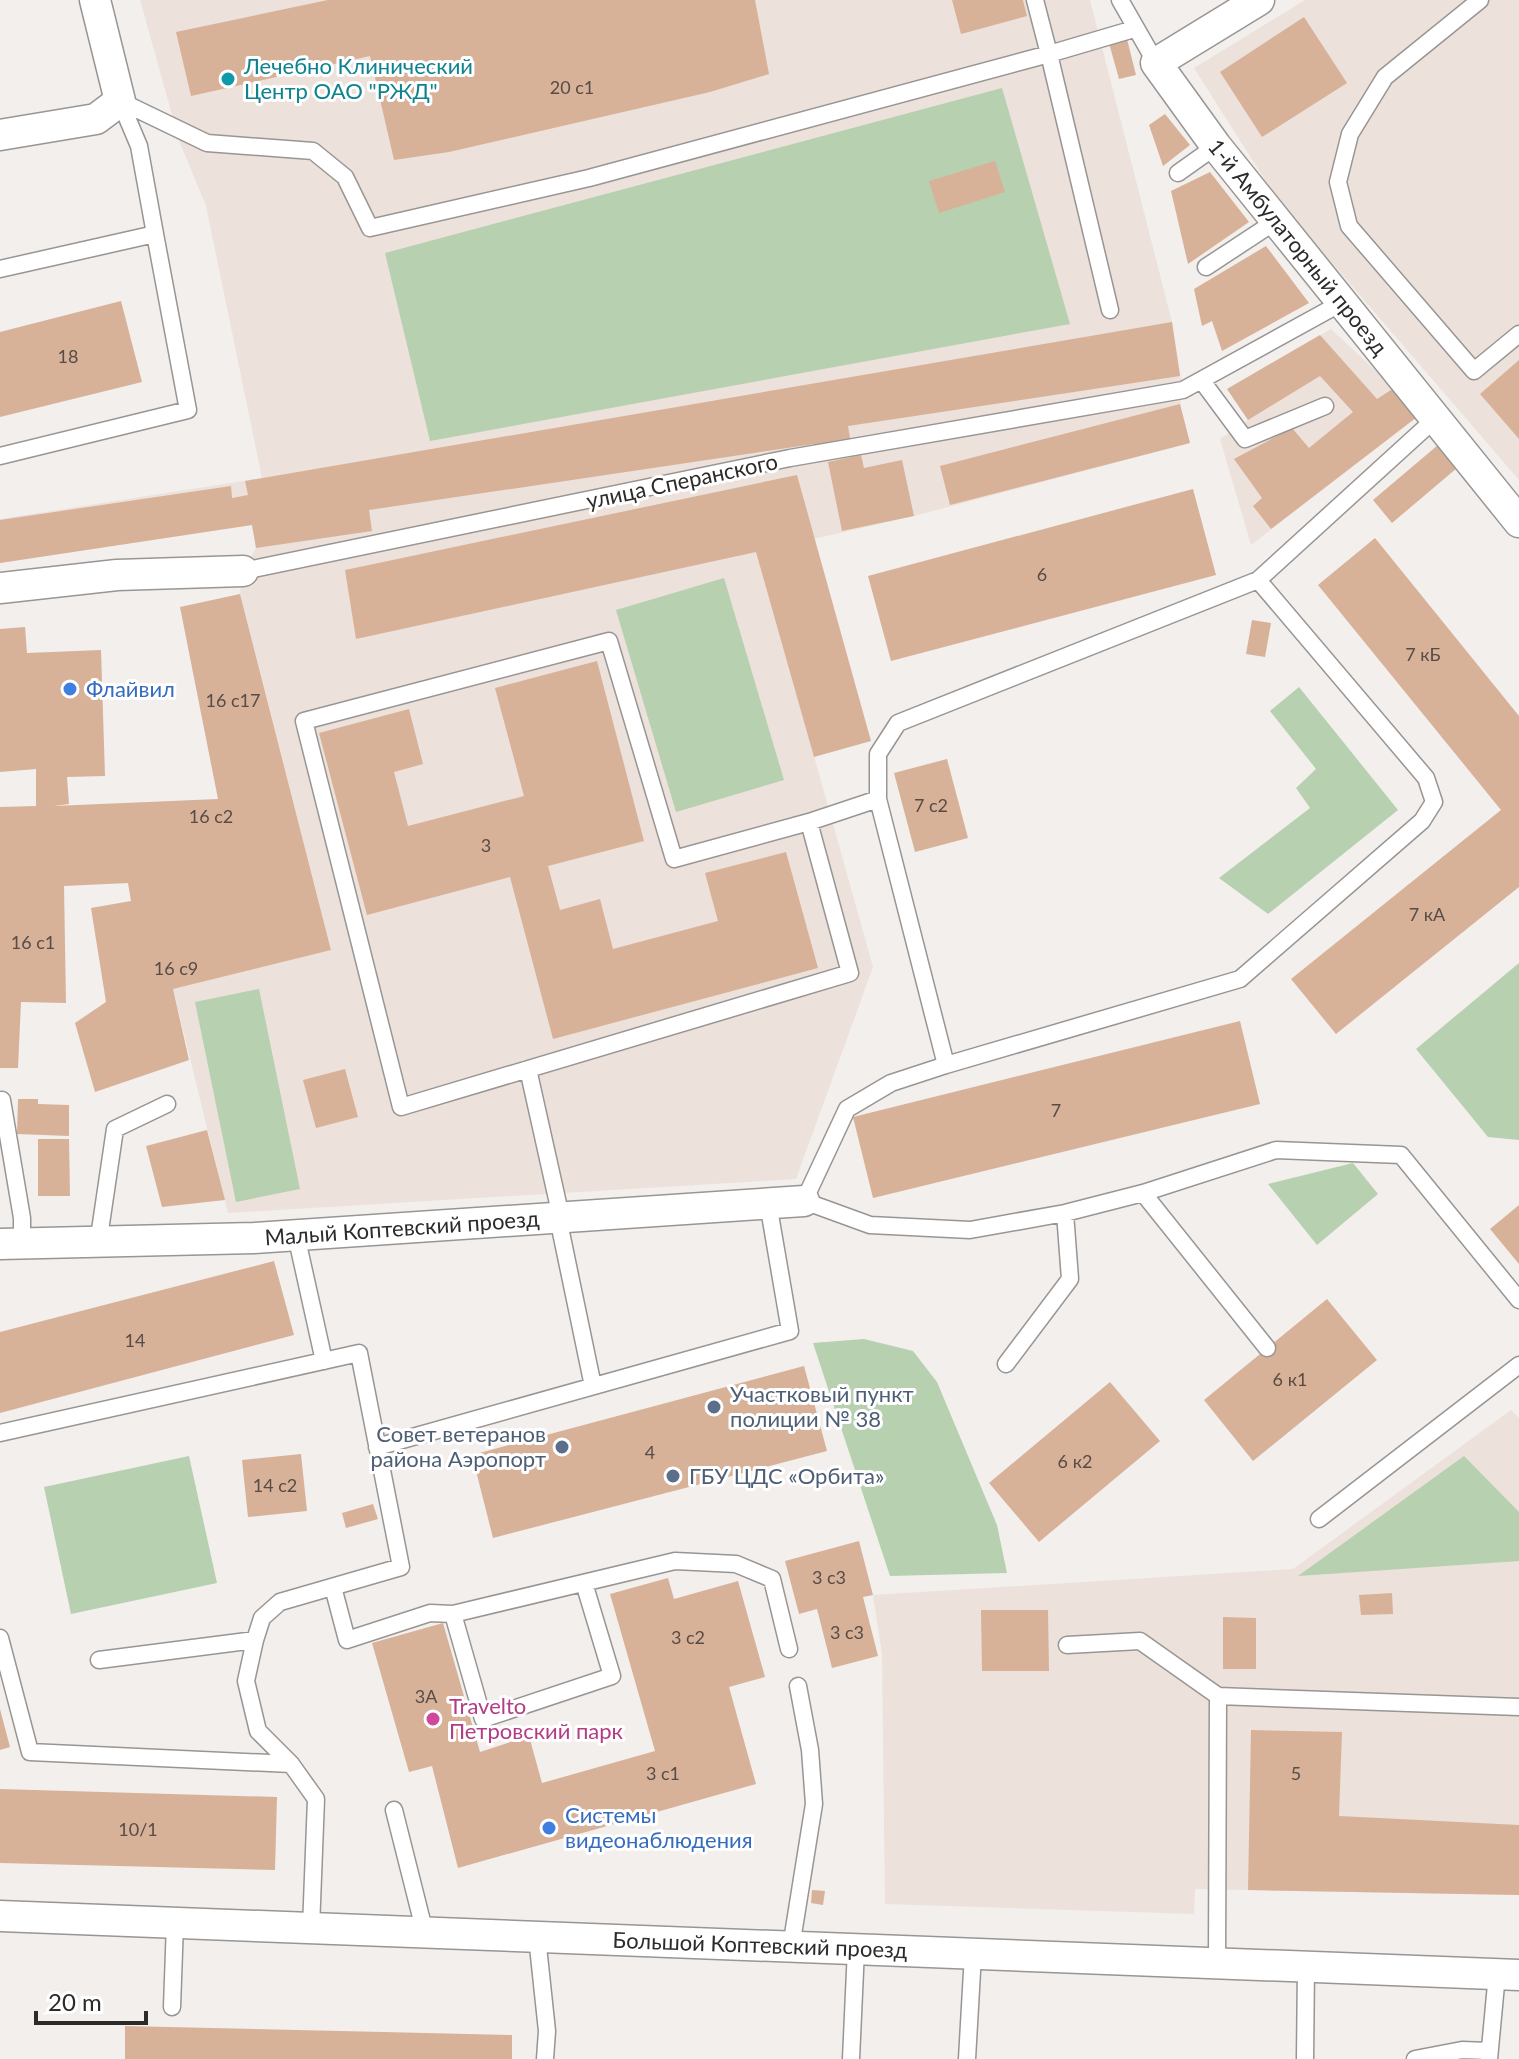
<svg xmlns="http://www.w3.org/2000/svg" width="1519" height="2059" font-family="Lato,sans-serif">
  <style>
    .built { fill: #ece1db }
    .green { fill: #b7d0b0 }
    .building { fill: #d8b199 }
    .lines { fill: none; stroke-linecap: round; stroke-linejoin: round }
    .service-casing { stroke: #989593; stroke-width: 19 }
    .minor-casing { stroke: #989593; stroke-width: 33 }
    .service { stroke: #fff; stroke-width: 16 }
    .minor { stroke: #fff; stroke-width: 30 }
    .culture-dot { fill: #0f9aa8; stroke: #fff; stroke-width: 3 }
    .shop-dot { fill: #3f7fe0; stroke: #fff; stroke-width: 3 }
    .service-dot { fill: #5c6f8a; stroke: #fff; stroke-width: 3 }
    .hotel-dot { fill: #d1479c; stroke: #fff; stroke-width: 3 }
    .labels { text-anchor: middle; stroke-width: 6; stroke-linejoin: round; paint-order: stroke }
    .number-label { font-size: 18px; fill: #574c46 }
    .culture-label { font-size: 22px; fill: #0d838f; stroke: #fff; text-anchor: start }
    .street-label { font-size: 22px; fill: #2c2b2a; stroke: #fff }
    .shop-label { font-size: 22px; fill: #366cbe; stroke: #fff; text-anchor: start }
    .service-label { font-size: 22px; fill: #4e5e75; stroke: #fff; text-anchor: start }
    .hotel-label { font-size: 22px; fill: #b23c85; stroke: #fff; text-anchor: start }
  </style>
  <rect width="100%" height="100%" fill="#f3efed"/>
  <path class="built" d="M140,0H1090L1172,322L1183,390L1180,405L1190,443L914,516L757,552L873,967L796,1179L228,1213L173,989L331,949L240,594L243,571L256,548L252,525L0,563V519L262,478L206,206L180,143Z
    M1305,0H1519V480L1277,199L1194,68Z
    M1331,329L1394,388L1417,417L1251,545L1220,439L1248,420L1227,389Z
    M1511,1410L1519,1418V1895L1195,1889L1194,1914L885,1904L882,1654L873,1595L1293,1569Z"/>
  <path class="green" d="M1002,88L1070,324L430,441L385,253Z
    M724,578L784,780L676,812L616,610Z
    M1299,687L1398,810L1268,914L1219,878L1310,808L1296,788L1316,769L1270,711Z
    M1519,963V1140L1488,1137L1416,1049Z
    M259,989L300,1189L236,1202L195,1002Z
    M1353,1163L1378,1194L1317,1245L1268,1184Z
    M864,1339L913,1351L937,1382L997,1525L1007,1573L890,1576L813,1343Z
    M189,1456L217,1583L71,1614L44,1487Z
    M1464,1456L1519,1512V1561L1298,1576Z"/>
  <path class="building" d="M328,0H755L769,74L710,92L449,152L394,160L370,56L191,96L176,32Z
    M952,0H1023L1027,16L961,34Z
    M1304,17L1347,83L1262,137L1220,72Z
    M1127,39L1136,75L1119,79L1109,43Z
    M1165,114L1190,145L1163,166L1149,125Z
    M995,161L1005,192L939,213L929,181Z
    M1210,172L1249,222L1188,264L1171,191Z
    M1266,246L1309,303L1222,351L1212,321L1202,326L1194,289Z
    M121,301L142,382L0,417V332Z
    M1172,322L1180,376L848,426L851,444L814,449V444L369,510L372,531L256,548L252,525L0,563V520L231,486L232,498L248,495L245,481Z
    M1320,335L1377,399L1394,388L1417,417L1271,529L1253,506L1262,498L1234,459L1292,428L1309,448L1353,412L1320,376L1248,420L1227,389Z
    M1519,360V439L1480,394Z
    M1180,404L1190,443L950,505L940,466Z
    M1438,445L1457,468L1392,523L1373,500Z
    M861,455L864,468L902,460L914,516L842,531L828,462Z
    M797,475L871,741L814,757L756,552L356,639L345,570Z
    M1193,489L1216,575L891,661L868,576Z
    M1375,538L1519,716V887L1336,1034L1291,979L1501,810L1318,585Z
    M240,594L331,950L173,989L189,1060L95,1092L75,1023L106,1002L91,908L131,901L128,883L64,886L66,1003L21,1002L18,1068H0V807L36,806V769L0,772V629L25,627L27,653L101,650L105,776L67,777L69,804L54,806L218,799L180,607Z
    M1252,620L1271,623L1265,657L1246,654Z
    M597,661L644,841L548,866L560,910L600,899L613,949L718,921L705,873L786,852L818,968L553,1039L510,877L367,915L319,733L409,709L423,764L394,772L408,826L524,796L495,688Z
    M947,759L968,838L915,852L894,773Z
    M1240,1021L1260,1104L873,1198L853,1117Z
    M345,1069L358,1117L316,1128L303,1080Z
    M18,1099H38V1104L69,1105V1136L17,1134Z
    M207,1130L225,1200L162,1207L146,1146Z
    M38,1139H69L70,1196H38Z
    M1519,1205V1264L1490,1229Z
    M274,1261L294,1335L0,1413V1332Z
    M1327,1299L1377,1360L1253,1461L1204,1400Z
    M804,1366L827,1451L493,1538L472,1455Z
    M1110,1382L1160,1441L1039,1542L989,1483Z
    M301,1454L307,1511L248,1517L242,1460Z
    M373,1504L378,1519L346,1528L342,1513Z
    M859,1541L873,1595L863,1597L878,1656L832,1668L817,1609L799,1614L785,1561Z
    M668,1578L674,1599L738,1581L765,1677L729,1687L756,1784L458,1868L432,1766L409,1772L372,1643L443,1623L480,1752L529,1736L542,1783L655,1751L610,1594Z
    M1392,1593L1393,1614L1361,1615L1359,1595Z
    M981,1610H1048L1049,1671H982Z
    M1223,1617L1256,1618V1669H1223Z
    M0,1709L10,1747L0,1750Z
    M1251,1730L1342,1732L1339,1816L1519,1825V1895L1248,1890Z
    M0,1789L277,1797L275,1870L0,1863Z
    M812,1890L825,1891L823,1905L811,1903Z
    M125,2026L512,2035V2059H125Z"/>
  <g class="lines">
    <defs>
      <path id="service" d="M1035,0L1049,54L1134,29
        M1120,0L1156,63
        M1480,0L1385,77L1350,134L1338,182L1349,226L1474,371L1519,334
        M120,101L207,143L313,151L345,177L370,228L589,178L1049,54L1110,310
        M1178,173L1216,146
        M1206,267L1276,221
        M0,269L155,234L139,146L120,101
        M1202,381L1245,439L1325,406
        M0,456L188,410L155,234
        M243,571L790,458L1183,390L1343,302
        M1258,580L1436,418
        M609,641L674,859L809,822L850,973L401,1107L304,721Z
        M809,822L878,799
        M946,1065L878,799V754L898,723L1258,580L1426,778L1434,802L1422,821L1240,979L946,1065L891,1083L847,1109L804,1201L870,1225L970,1230L1065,1213L1143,1193L1276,1150L1401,1155L1519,1300
        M528,1069L561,1217
        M2,1100L22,1218V1243
        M1143,1193L1267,1348
        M558,1218L593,1386
        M296,1235L324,1361
        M98,1244L115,1129L167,1104
        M1006,1364L1070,1279L1065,1213
        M0,1433L359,1353L401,1567L280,1602L262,1618L255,1640L246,1681L258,1731L291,1764L316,1799L311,1928
        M377,1447L790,1331L768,1203
        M1319,1519L1519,1365
        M333,1587L347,1640L430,1613L453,1614L675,1561L736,1564L772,1579L789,1649
        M453,1614L483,1719L612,1676L584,1583
        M0,1638L30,1752L291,1764
        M1067,1645L1140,1641L1218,1696
        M99,1660L255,1640
        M394,1810L425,1933
        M537,1937L547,2031L545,2059
        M791,1947L814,1804L810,1750L798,1686
        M1217,1963L1218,1696L1519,1707
        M172,2007L175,1923
        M851,2059L856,1949
        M967,2059L973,1954
        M1305,2059L1306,1966
        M1415,2059L1462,2050L1489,2051
        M1489,2059L1497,1974"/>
      <path id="minor" d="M1259,0L1156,63L1216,146L1519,522
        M0,135L96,119L120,101L95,0
        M0,588L117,575L243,571
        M0,1244L254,1238L804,1201
        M0,1916L1519,1975"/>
    </defs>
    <use href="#service" class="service-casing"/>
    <use href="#minor" class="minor-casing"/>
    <use href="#service" class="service"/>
    <use href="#minor" class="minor"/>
  </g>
  <circle class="culture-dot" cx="228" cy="79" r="8"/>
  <g class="shop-dot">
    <circle cx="70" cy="689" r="8"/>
    <circle cx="549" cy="1828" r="8"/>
  </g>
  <g class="service-dot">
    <circle cx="714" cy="1407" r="8"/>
    <circle cx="562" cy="1447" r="8"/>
    <circle cx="673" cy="1476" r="8"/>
  </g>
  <circle class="hotel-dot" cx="433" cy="1719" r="8"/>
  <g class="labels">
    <g class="number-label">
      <text x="572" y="94">20 с1</text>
      <text x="68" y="363">18</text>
      <text x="1042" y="581">6</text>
      <text x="1423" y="661">7 кБ</text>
      <text x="233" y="707">16 с17</text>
      <text x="931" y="812">7 с2</text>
      <text x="211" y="823">16 с2</text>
      <text x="486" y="852">3</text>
      <text x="1427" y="921">7 кА</text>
      <text x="33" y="949">16 с1</text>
      <text x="176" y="975">16 с9</text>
      <text x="1056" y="1117">7</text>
      <text x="135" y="1347">14</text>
      <text x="1290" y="1386">6 к1</text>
      <text x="650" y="1459">4</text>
      <text x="1075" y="1468">6 к2</text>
      <text x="275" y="1492">14 с2</text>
      <text x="829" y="1584">3 с3</text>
      <text x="847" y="1639">3 с3</text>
      <text x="688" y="1644">3 с2</text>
      <text x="426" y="1703">3А</text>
      <text x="663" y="1780">3 с1</text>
      <text x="1296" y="1780">5</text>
      <text x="138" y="1836">10/1</text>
    </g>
    <g class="culture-label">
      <text x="244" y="74">Лечебно Клинический<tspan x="244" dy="25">Центр ОАО "РЖД"</tspan></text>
    </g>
    <g class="street-label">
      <text transform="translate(1298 247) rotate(51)" y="8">1-й Амбулаторный проезд</text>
      <text transform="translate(682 481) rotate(-12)" y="8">улица Сперанского</text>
      <text transform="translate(402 1228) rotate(-4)" y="8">Малый Коптевский проезд</text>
      <text transform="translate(760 1945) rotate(2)" y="8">Большой Коптевский проезд</text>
    </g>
    <g class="shop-label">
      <text x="86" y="697">Флайвил</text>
      <text x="565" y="1823">Системы<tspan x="565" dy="25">видеонаблюдения</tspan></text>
    </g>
    <g class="service-label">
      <text x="730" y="1402">Участковый пункт<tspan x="730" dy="25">полиции № 38</tspan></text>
      <text x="546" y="1442" text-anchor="end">Совет ветеранов<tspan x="546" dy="25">района Аэропорт</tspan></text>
      <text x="689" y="1484">ГБУ ЦДС «Орбита»</text>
    </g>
    <g class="hotel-label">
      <text x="449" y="1714">Travelto<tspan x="449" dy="25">Петровский парк</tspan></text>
    </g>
  </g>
  <path d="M36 2011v12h110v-12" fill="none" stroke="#2c2b2a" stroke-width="4"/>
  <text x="48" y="2011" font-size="24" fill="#2c2b2a" stroke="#ffffff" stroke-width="6" paint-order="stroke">20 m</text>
</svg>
